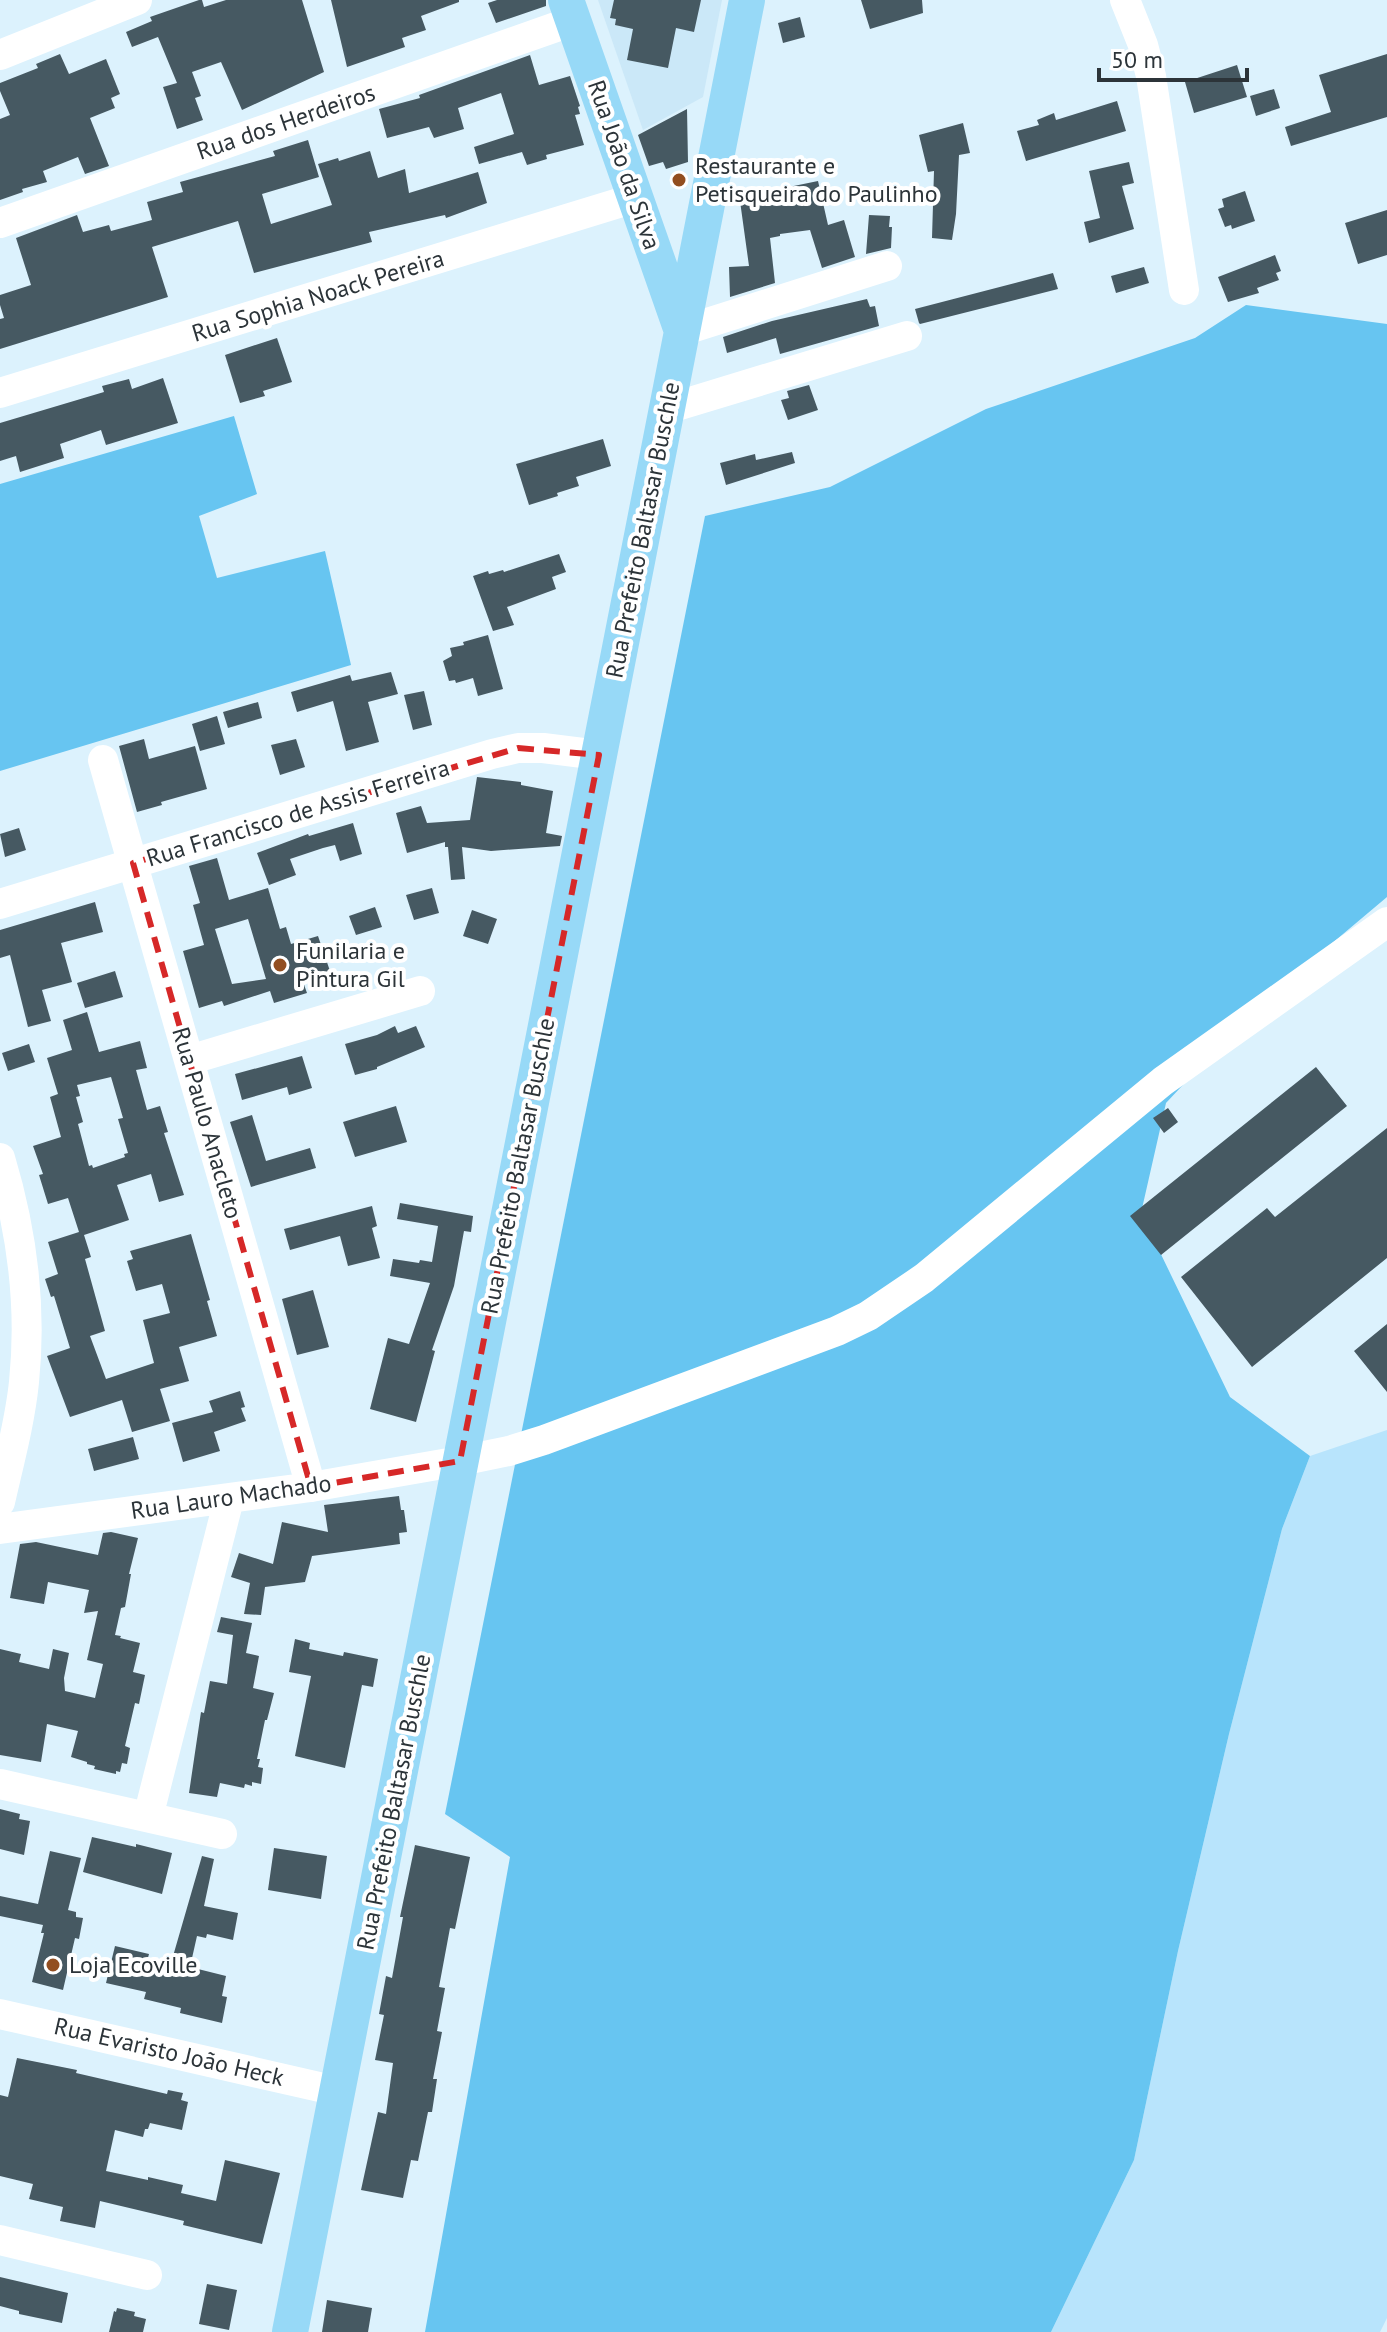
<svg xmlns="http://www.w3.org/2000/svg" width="1387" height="2332" font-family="'PT Sans',sans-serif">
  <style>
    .built { fill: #cbe8f8 }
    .green { fill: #b8e4fc }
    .forest { fill: #67c5f1 }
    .building { fill: #465962; fill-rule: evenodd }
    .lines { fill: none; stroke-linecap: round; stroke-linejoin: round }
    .minor { stroke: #fff; stroke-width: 30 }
    .major { stroke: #97d9f7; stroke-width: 36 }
    .marked { fill: none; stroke: #d62828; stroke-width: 6; stroke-dasharray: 16 10; stroke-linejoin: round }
    .poi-dot { fill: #924e20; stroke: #fff; stroke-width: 3 }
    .labels { text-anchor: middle; stroke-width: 8; stroke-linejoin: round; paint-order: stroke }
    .street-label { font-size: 24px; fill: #2c3439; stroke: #fff }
    .poi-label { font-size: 24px; fill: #2c3439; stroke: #fff; text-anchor: start }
  </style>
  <rect width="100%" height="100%" fill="#dcf2fd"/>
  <path class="built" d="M598,0H722L703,97L643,130Z"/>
  <path class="green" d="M1387,1430V2318L1380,2332H1051L1134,2160L1178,1951L1229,1734L1282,1529L1310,1456Z"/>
  <path class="forest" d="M1246,305L1387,324V897L1255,1008L1166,1103L1141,1213L1230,1397L1310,1456L1282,1529L1229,1734L1178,1951L1134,2160L1051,2332H425L510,1857L445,1814L705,516L830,487L986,409L1195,338Z
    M234,416L257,494L199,516L217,578L325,551L351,665L0,771V484Z"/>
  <path class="building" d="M199,0H202L204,7L226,0H302L324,72L242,110L221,62L192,72L201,96L195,98L203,120L177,129L163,87L177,83L158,37L132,47L126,32L152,21L150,17Z
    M331,0H459V2L421,16L426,30L402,38L405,47L347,67Z
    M497,0H546V6L496,23L488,3Z
    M614,0H701L694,32L676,28L668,68L627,60L633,29L615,25L616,19L610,18Z
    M861,0H922L923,13L870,29Z
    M800,17L805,37L783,43L778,23Z
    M60,54L69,74L106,59L120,94L111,98L115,108L90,118L109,166L85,174L78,157L43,171L47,182L22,189L23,192L0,200V119L10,115L0,91V83L38,68L36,64Z
    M1387,54V117L1291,146L1285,127L1331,112L1319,75Z
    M530,55L539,85L570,76L580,106L578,107L580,114L575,115L584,145L546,155L547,159L527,165L522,152L479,164L474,147L514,134L501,93L458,108L464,129L434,138L429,127L387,138L379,109L420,98L419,95Z
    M1237,65L1247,97L1194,113L1185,82Z
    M1274,89L1280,108L1256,116L1250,96Z
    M1117,101L1126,131L1026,161L1017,131L1039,125L1037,120L1054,113L1056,120Z
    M687,109L688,162L666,169L663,162L649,166L638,135Z
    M963,123L970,153L959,155L956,214L952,240L932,238L934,171L928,172L919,135Z
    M308,140L319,177L262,194L271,224L332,205L318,164L338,158L339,161L370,151L378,178L405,169L409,193L478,172L487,203L446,218L445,215L369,232L372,242L254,273L238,221L152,247L168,297L0,349V319L4,318L0,305V295L31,285L16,238L77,215L83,232L109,225L111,231L152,220L147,202L183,192L180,182L275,156L273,151Z
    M1129,162L1134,183L1122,186L1134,229L1089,243L1084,222L1100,218L1089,171Z
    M818,181L828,225L844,220L855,257L822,268L810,230L780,234V236L770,238L775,283L730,297L729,267L749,266L740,201L785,194L784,188Z
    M1245,191L1255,221L1232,229L1231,225L1225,227L1218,209L1224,207L1222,199Z
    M1387,210V255L1358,264L1345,223Z
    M869,215L890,216L889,227H892L891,248L866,254Z
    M1275,255L1281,271L1276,273L1279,280L1257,288L1259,293L1228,302L1218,277Z
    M1144,267L1149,283L1116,293L1111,276Z
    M1053,273L1058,289L920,324L919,323L915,309Z
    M867,299L870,307L875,306L879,326L780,354L776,338L727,353L723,337L772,321Z
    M277,338L292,382L263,391L265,396L240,403L225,355Z
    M163,378L178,423L106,445L101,430L60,444L64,458L20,472L16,456L0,461V423L104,392L102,386L129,379L132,389Z
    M809,385L818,410L788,420L781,400L789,398L787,391Z
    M603,439L611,466L576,477L579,486L557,493L558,496L529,505L516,464Z
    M792,452L795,463L726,485L720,463L755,454L756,460Z
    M559,554L566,572L552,577L556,589L507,607L514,625L493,631L473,576L488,571L489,574L503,570L504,572Z
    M488,635L503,689L478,696L473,678L456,683L455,680L449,681L443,661L452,656L450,648L464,645L463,642Z
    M391,672L398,694L368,702L379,742L346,751L333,701L297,712L291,692L350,675L352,681Z
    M424,691L432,725L413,730L404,695Z
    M258,702L262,718L228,728L223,712Z
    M217,716L225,744L200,751L192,724Z
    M144,739L149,759L195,746L207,789L161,802L162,805L137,812L119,746Z
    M296,739L305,767L280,775L271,745Z
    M477,777L521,782V785L553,791L546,833L562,836L560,846L491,851L462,847L465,879L451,880L448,847H445V842L407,853L396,813L421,806L427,823L470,820Z
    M353,823L362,854L340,861L335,845L323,848L290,859L296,875L269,885L257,853L308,834L309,836Z
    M19,828L26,850L5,857L0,834Z
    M217,858L229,900L268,888L280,929L286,927L291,944L318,936L330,971L302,979L307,993L274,1003L270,991L224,1006L222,1001L199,1008L183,951L204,945L193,905L200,903L189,866ZM248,919L266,979L232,984L215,929Z
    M432,888L439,913L414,920L406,895Z
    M95,902L103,932L61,943L72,982L42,990L51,1021L28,1027L10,955L0,958V930Z
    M375,907L382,927L356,935L349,916Z
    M472,910L497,919L488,944L463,936Z
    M115,971L123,997L85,1008L77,983Z
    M87,1012L99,1052L140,1041L147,1068L136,1070L147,1110L160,1106L168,1132L164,1133L184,1195L159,1202L151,1174L117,1185L129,1220L84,1235L91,1257L85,1259L105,1331L90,1336L106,1379L154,1363L143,1320L170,1313L162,1284L136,1291L127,1261L133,1259L130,1251L191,1234L210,1300L207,1301L217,1336L179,1347L189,1381L160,1389L170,1421L132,1432L122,1400L70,1417L47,1356L70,1348L54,1296L51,1297L45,1279L58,1274L48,1242L79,1232L68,1198L48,1204L39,1175L43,1174L33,1146L61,1137L50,1097L58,1094L47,1058L72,1050L63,1020ZM111,1077L123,1118L118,1119L128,1153L124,1154L125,1157L93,1168L92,1165L89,1166L78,1124L83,1122L76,1097L80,1096L77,1085Z
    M395,1026L398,1033L416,1026L425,1047L377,1067V1069L355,1075L345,1044L377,1035Z
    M29,1044L35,1062L8,1071L2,1053Z
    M302,1056L312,1088L289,1095L287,1087L242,1100L235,1074Z
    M1316,1067L1347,1106L1161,1255L1130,1216Z
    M396,1106L407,1142L355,1157L343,1122Z
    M1168,1108L1178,1122L1164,1133L1153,1118Z
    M252,1115L266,1161L310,1148L316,1168L251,1187L230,1122Z
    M1387,1128V1258L1252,1367L1181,1277L1267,1208L1275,1217Z
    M400,1203L473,1216L471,1232L464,1231L454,1286L432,1350L435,1351L416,1422L370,1409L388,1338L409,1344L430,1283L390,1276L393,1259L419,1263L420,1260L432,1262L438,1226L397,1219Z
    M372,1206L377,1226L372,1228L380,1258L348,1266L340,1236L290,1250L284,1229Z
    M313,1290L329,1347L297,1355L282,1299Z
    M1387,1324V1392L1354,1351Z
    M240,1391L245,1407L241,1408L246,1421L214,1432L220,1451L183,1462L172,1423L213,1412L209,1401Z
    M133,1437L139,1459L94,1471L88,1449Z
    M399,1496L401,1510H404L407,1532L399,1533L400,1544L312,1556L305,1582L265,1587L261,1615L244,1614L250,1583L231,1577L239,1553L273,1564L282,1522L328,1532L324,1505Z
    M111,1532L138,1538L129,1574H131L125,1607L121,1608L115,1635L121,1636L120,1638L140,1643L133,1672L145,1675L139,1704L135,1703L125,1746L130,1748L127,1764L122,1763L120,1772L116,1771V1774L94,1769L95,1766L87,1764V1762L71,1757L78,1731L47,1724L41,1762L0,1755V1649L21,1654L19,1662L49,1669L53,1649L69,1653L64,1678L65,1691L95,1698L103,1664L87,1660L98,1611L84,1613L89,1590L48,1582L44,1604L10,1598L20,1544L36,1542L98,1555L103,1533Z
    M221,1617L252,1623L246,1653L259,1656L253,1688L274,1693L267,1720H265L257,1759H260L258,1767L263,1768L261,1784L252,1782V1786L245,1784L244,1788L220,1783L217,1797L189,1793L201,1712L204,1713L210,1681L227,1684L233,1635L217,1632Z
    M295,1639L310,1643L309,1649L343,1656L344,1652L378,1659L373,1687L362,1685L345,1768L295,1756L311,1676L289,1672Z
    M0,1809L20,1814L19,1819L30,1821L24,1855L0,1849Z
    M92,1837L136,1847V1844L172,1853L162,1894L83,1872Z
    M415,1845L470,1857L455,1929L450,1928L439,1987L445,1988L437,2031L442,2032L433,2079H437L432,2112H428L418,2161L411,2160L403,2198L361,2190L378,2112L386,2114L393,2063L375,2060L384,2015L379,2014L386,1976L392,1978L403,1917H400Z
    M274,1848L327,1856L321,1899L268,1890Z
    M50,1851L81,1858L68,1910L76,1912V1917L83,1918L79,1939L75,1938L63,1990L32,1982L44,1933H41L43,1925L0,1916V1896L38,1904Z
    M202,1856L214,1859L204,1906L238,1913L233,1940L207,1934L206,1938L197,1936L190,1967L226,1976L222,1996L227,1997L222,2023L180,2013L181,2008L144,1999L146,1992L106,1983L115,1946L149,1954L146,1965L169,1970Z
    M17,2058L77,2070L76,2073L167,2094L168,2090L183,2093L181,2100L188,2102L182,2130L150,2123L148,2129H145L143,2137L115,2130L106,2171L148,2180V2177L183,2185L181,2193L216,2201L225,2160L280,2173L262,2244L183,2225L184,2221L100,2201L95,2228L60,2221L63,2207L29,2199L33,2184L0,2176V2095L8,2097Z
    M0,2277L68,2293L62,2323L19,2314V2311L0,2306Z
    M207,2284L237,2290L229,2330L199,2324Z
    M327,2300L372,2308L368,2332H322Z
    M117,2308L135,2312L134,2316L146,2319L143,2332H109L114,2311L116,2312Z"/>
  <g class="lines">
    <path class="minor" d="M1125,0L1143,45L1151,76L1184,290
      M0,55L137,0
      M0,223L573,21
      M682,331L887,266
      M0,393L635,198
      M667,409L907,336
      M103,760L311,1487
      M0,904L492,754L518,748H543L599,755
      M189,1060L420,991
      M0,1158C22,1231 32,1305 24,1382C20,1422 9,1462 0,1502
      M0,1529L311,1487L460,1461L509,1451L544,1440L837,1331L868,1316L924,1278L1163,1081L1387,922
      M0,1784L222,1834
      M148,1817L229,1499
      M0,2014L337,2091
      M0,2240L147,2275"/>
    <path class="major" d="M566,0L682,331
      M290,2332L747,0"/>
  </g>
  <path class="marked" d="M518,748L599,755L460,1461L311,1487L133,863Z"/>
  <g class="poi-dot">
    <circle cx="679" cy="180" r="8"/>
    <circle cx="280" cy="965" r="8"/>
    <circle cx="53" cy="1965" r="8"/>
  </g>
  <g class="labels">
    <g class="street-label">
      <text transform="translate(286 122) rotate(-19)" y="8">Rua dos Herdeiros</text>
      <text transform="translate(624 165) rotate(71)" y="8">Rua João da Silva</text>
      <text transform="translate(318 296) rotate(-17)" y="8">Rua Sophia Noack Pereira</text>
      <text transform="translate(643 530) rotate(-79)" y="8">Rua Prefeito Baltasar Buschle</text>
      <text transform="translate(298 813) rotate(-17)" y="8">Rua Francisco de Assis Ferreira</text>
      <text transform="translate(207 1123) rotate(74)" y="8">Rua Paulo Anacleto</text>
      <text transform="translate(518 1166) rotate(-79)" y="8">Rua Prefeito Baltasar Buschle</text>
      <text transform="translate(231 1497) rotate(-8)" y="8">Rua Lauro Machado</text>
      <text transform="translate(394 1802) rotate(-79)" y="8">Rua Prefeito Baltasar Buschle</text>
      <text transform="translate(169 2052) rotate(13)" y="8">Rua Evaristo João Heck</text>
    </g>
    <g class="poi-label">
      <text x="695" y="174">Restaurante e<tspan x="695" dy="28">Petisqueira do Paulinho</tspan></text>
      <text x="296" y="959">Funilaria e<tspan x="296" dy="28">Pintura Gil</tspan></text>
      <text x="69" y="1973">Loja Ecoville</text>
    </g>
  </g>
  <path d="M1099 68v12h148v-12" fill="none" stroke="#2c3439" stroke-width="4"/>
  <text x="1111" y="68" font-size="24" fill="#2c3439" stroke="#ffffff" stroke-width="6" paint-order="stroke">50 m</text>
</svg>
